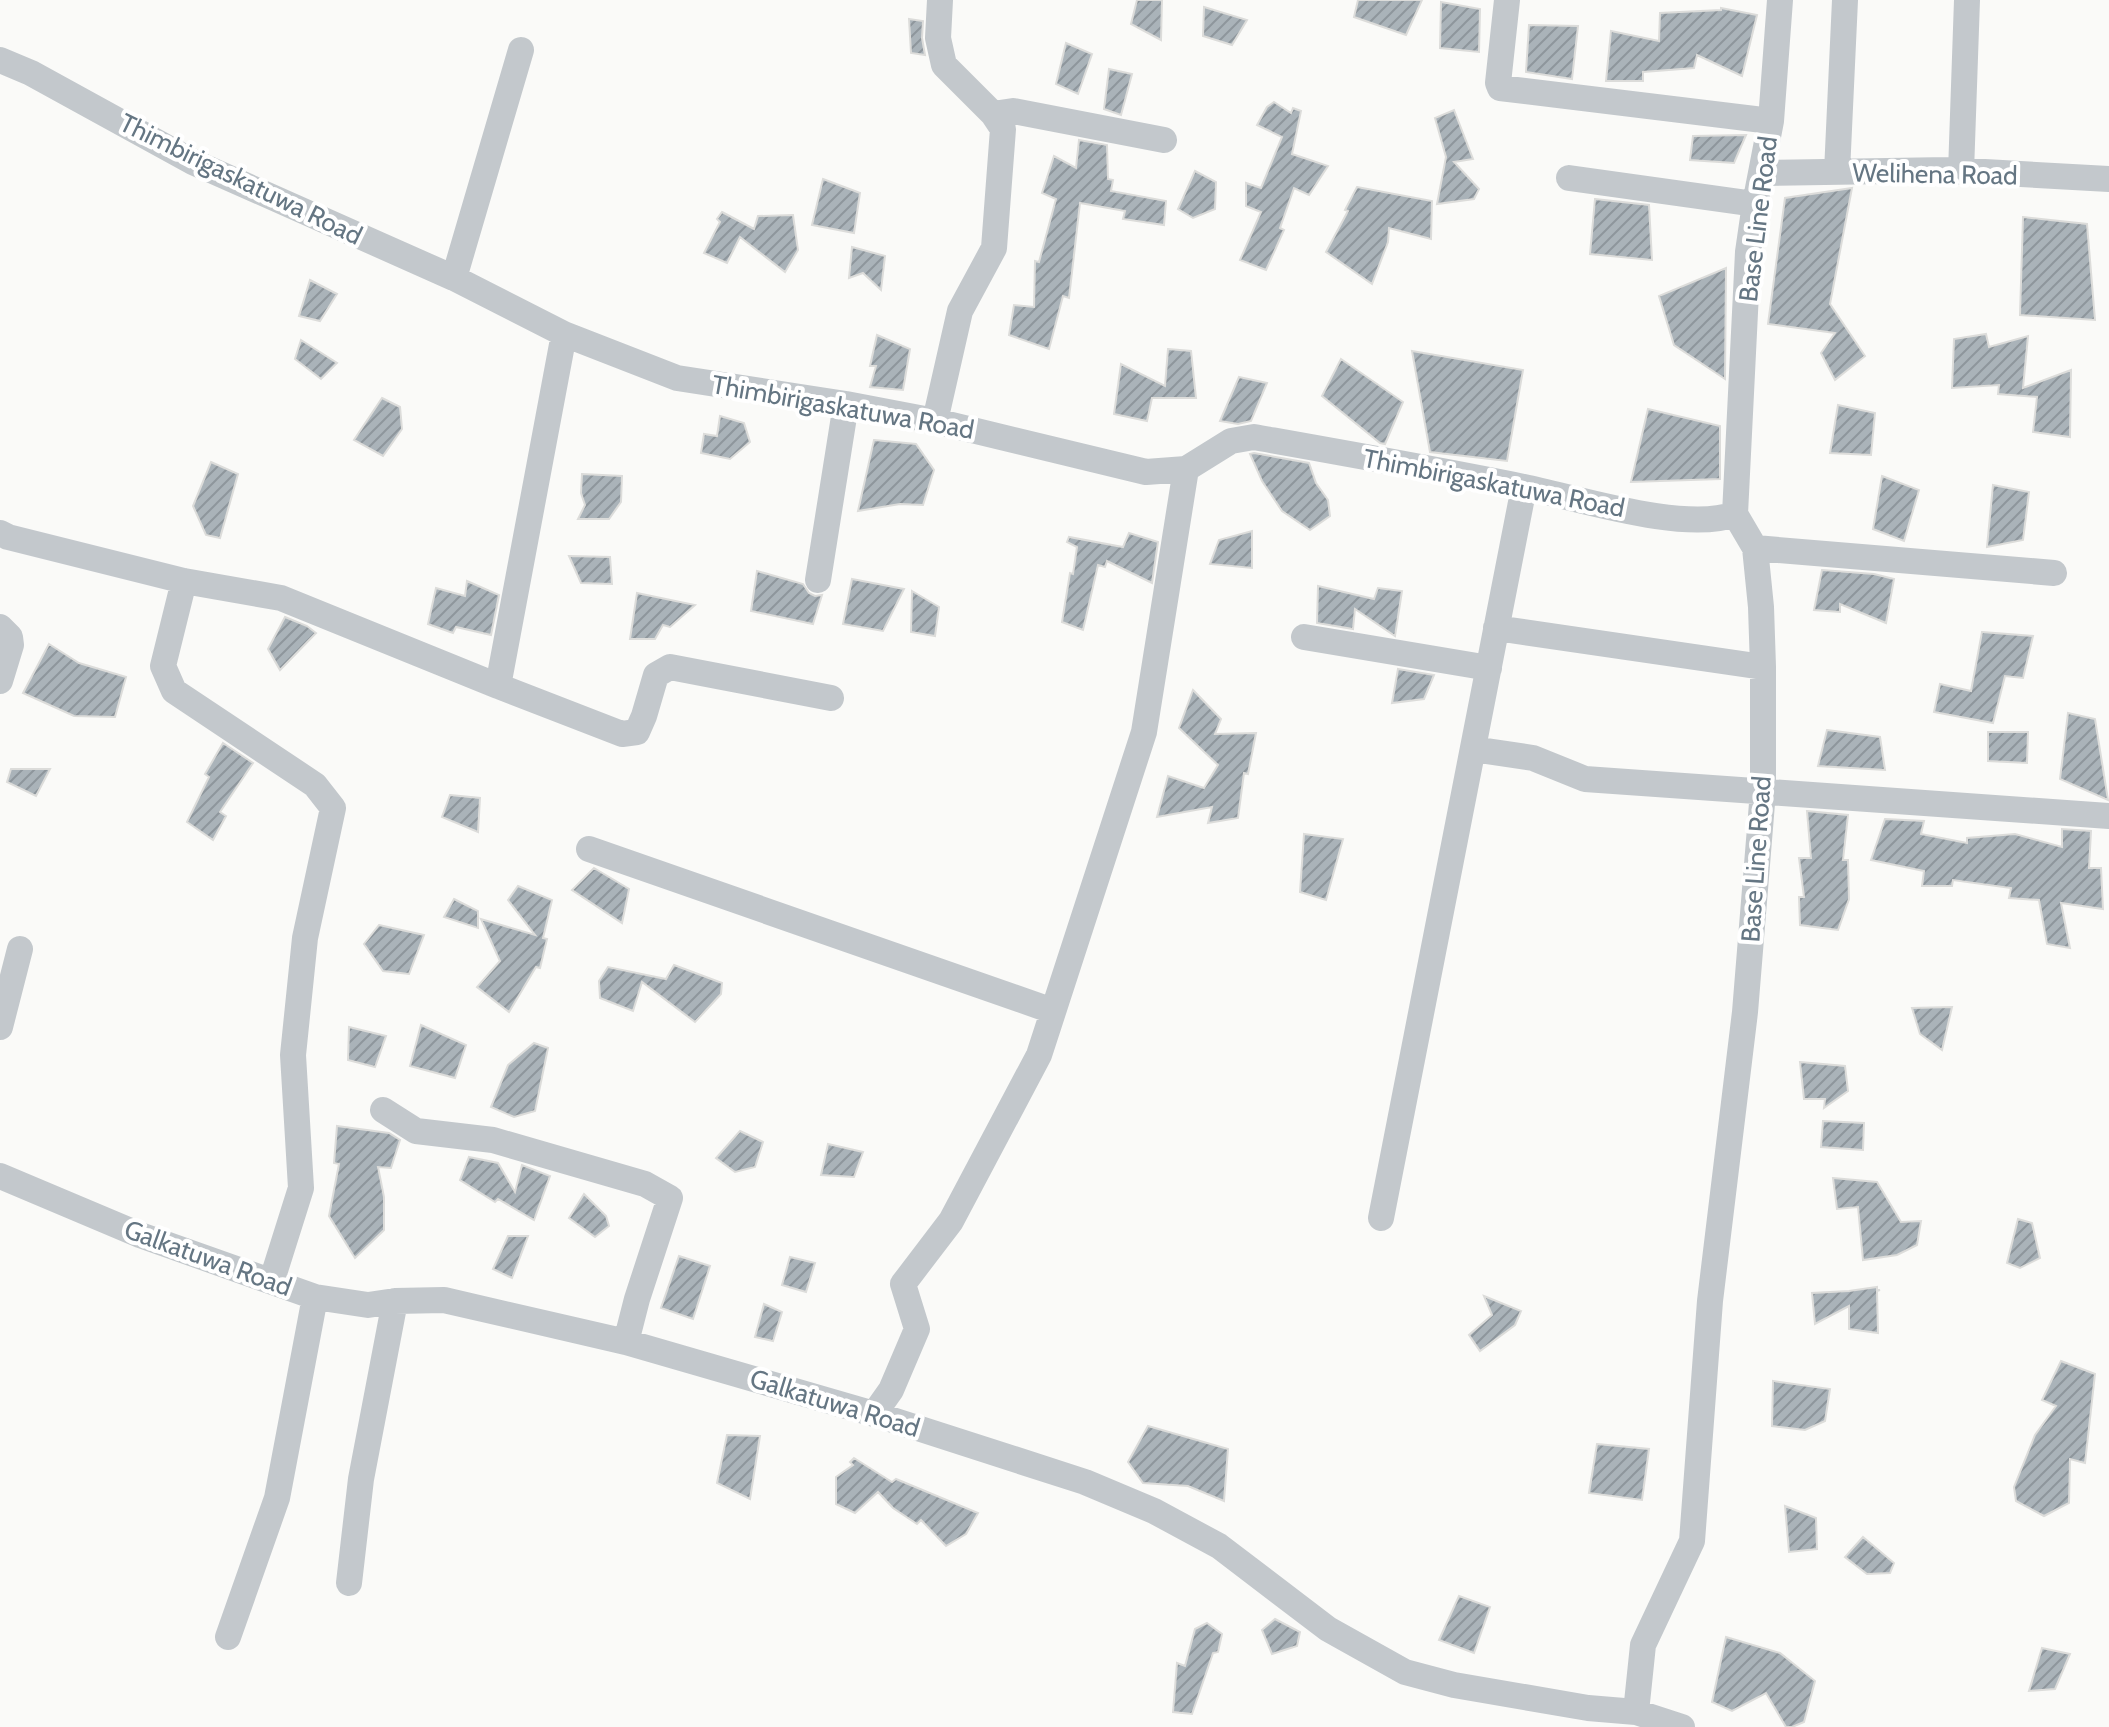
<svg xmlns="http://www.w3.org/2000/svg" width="2109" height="1727" font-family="Cabin,sans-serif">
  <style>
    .building { fill: url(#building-hatch); stroke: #dcdcda; stroke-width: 2 }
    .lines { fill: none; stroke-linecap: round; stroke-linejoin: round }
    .minor { stroke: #c3c8cc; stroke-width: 26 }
    .labels { text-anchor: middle; stroke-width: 8; stroke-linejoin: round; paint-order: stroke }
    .street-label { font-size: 26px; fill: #657683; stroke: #fff }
  </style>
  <defs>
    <pattern id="building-hatch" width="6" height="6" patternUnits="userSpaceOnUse" patternTransform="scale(2)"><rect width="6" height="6" fill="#aab3b9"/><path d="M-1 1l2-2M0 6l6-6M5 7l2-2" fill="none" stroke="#8e969c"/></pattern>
  </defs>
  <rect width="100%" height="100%" fill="#fafaf8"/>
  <path class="building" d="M1137,0H1162L1161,40L1131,24Z
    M1358,0H1422L1406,35L1354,17Z
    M1441,2L1480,9L1479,52L1440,48Z
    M1204,7L1247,20L1232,45L1203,36Z
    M1721,8L1757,15L1742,76L1697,55L1694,68L1643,72V81H1606L1611,31L1659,41L1660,13L1721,10Z
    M909,19L923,21L922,38L925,55L911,53Z
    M1529,25L1578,26L1572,79L1526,72Z
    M1066,43L1092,54L1078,94L1056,84Z
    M1109,69L1132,74L1121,115L1104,109Z
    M1274,102L1291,113L1293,108L1301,111L1292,154L1328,166L1309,195L1294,188L1280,228L1284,230L1266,270L1240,260L1261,212L1246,206V183L1261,188L1282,137L1257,125L1267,107Z
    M1454,110L1473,159L1454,162L1479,189L1474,199L1437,204L1446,157L1435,118Z
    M1746,135L1734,163L1690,160L1693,136Z
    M1079,140L1107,145L1108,179L1113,180L1111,191L1166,201L1164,225L1123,219L1125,211L1080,203L1069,298L1063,296L1049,349L1009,335L1014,305L1034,307L1035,261L1039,262L1056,199L1042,193L1054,156L1076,168Z
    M1195,171L1216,182L1215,209L1193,218L1178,209Z
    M823,179L860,193L854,233L812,225Z
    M1357,187L1432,201L1431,239L1389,228L1388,242L1372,284L1326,252L1348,211L1345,210Z
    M1852,188L1830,304L1865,356L1835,380L1821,353L1835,333L1768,324L1785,198Z
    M1595,199L1649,205L1652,260L1590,254Z
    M722,212L754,229L758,216L793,215L798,250L785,272L740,237L727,263L704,253L720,222L717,219Z
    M2023,217L2087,224L2095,320L2020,315Z
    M852,247L885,256L881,290L863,273L849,278Z
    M1726,268L1725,379L1674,345L1659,296Z
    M310,280L337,294L320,321L299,316Z
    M1986,334L1989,347L2028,336L2023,388L2071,370L2070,437L2033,432L2037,397L1998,394L1999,385L1952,388L1954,339Z
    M877,335L910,349L903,390L870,387L876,366H870Z
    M301,340L337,363L321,379L295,359Z
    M1168,349L1191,351L1196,398H1152L1147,421L1114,414L1121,364L1165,386Z
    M1412,351L1523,370L1507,461L1430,452Z
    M1341,359L1403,402L1385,444L1380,443L1322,396Z
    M1239,377L1267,383L1251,421L1238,424L1220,421Z
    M382,398L400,407L402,429L383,456L354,440Z
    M1838,405L1875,413L1871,455L1830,453Z
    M1648,409L1720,426V479L1631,482Z
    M720,416L744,423L750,442L730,459L701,453L704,434L717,436Z
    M874,440L916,444L934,470L923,505L900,504L858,511Z
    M1254,453L1309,463L1316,483L1328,500L1330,516L1310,530L1282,511L1262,481L1250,454Z
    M211,462L238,474L220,538L206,535L193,506Z
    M582,474L622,476L621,502L609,519H578L585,505L581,493Z
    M1882,476L1919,490L1904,541L1873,529Z
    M1993,485L2029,492L2023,540L1987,547Z
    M1252,531V568L1210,564L1219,540Z
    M1129,533L1158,542L1152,583L1107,561L1105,567L1098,565L1083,630L1062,622L1070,573L1073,574L1077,547L1067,542L1069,537L1123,547Z
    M569,556L610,557L612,584L581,583Z
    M1822,570L1874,574L1894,579L1886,623L1840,604V612L1814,610Z
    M757,571L803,584L809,593L815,596L822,595L813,624L751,611Z
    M852,579L904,589L883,631L843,624Z
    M467,581L499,595L491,635L456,627L453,633L428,624L436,588L465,596Z
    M1318,586L1374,599L1378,588L1402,591L1395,636L1355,609L1353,629L1317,623Z
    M912,591L939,607L935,636L911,632Z
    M637,593L695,605L670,627L663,625L655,639H630Z
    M285,617L307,626L316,633L280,670L268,649Z
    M1982,632L2033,636L2023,678L2005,676L1993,723L1934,712L1940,684L1971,691Z
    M49,644L79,663L126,677L115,717L74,716L23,693Z
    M1398,669L1434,675L1424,699L1392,703Z
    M1193,690L1221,719L1215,734L1256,733L1248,774L1244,773L1238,818L1208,823L1212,807L1157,817L1168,776L1204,788L1218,765L1179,728Z
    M2068,713L2095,719L2108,800L2060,779Z
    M1827,730L1880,737L1885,770L1818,766Z
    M1988,732H2028L2027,763L1988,761Z
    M223,743L253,763L220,812L226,816L213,840L187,822L209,777L205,774Z
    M11,769H50L36,796L7,782Z
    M450,795L480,798L478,832L442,817Z
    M1807,811L1848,815L1843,860H1848L1849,899L1838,930L1800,925L1799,897H1804L1799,858H1811Z
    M1885,819L1924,821L1921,834L1967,843V838L2015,834L2062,847V829L2091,831L2089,868H2101L2103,909L2061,903L2070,948L2047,944L2039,900L2009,898L2011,888L1953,880L1952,886H1922L1924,871L1871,860Z
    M1304,834L1343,839L1326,900L1300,892Z
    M594,868L629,889L622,923L572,890Z
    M518,886L552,900L543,938L547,939L540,968L536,967L509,1012L477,987L500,961L481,919L535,935L508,900Z
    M454,899L478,911V928L444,917Z
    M379,925L424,935L409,974L383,971L364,944Z
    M674,965L722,983L721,994L695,1022L642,982L633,1011L600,998L599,981L608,967L666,979Z
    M1952,1007L1942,1050L1920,1034L1912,1008Z
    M421,1025L466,1045L455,1078L410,1066Z
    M349,1027L386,1036L375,1067L348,1060Z
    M534,1043L548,1048L535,1111L514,1117L491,1107L508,1065Z
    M1800,1062L1845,1066L1848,1091L1824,1108L1825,1099H1804Z
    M1823,1121L1864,1123L1863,1150L1821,1147Z
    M337,1126L389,1133L400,1140L391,1168L378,1167L384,1197V1230L355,1258L329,1216L339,1164L334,1163Z
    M740,1131L763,1142L755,1167L735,1172L716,1158Z
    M828,1144L863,1152L854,1177L821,1175Z
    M469,1157L498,1163L515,1192L522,1165L550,1176L534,1220L498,1199L495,1202L460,1180Z
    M1833,1178L1877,1182L1901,1222L1921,1221L1917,1245L1897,1255L1863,1260L1858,1207L1837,1209Z
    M584,1194L606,1216L609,1226L595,1237L569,1218Z
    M2018,1219L2032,1223L2040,1258L2020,1268L2007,1263Z
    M508,1236H528L512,1278L493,1269Z
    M679,1256L710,1266L693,1319L661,1308Z
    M790,1257L815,1263L806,1292L782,1285Z
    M1877,1287V1290H1880L1877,1291L1878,1333L1849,1329V1306L1815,1324L1812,1293L1849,1291Z
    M1484,1296L1521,1311L1515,1325L1480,1351L1469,1335L1492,1315Z
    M764,1304L782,1312L773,1341L755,1337Z
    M2061,1361L2095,1374L2085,1463L2070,1459L2069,1503L2044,1516L2016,1501L2014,1487L2035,1435L2056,1406L2042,1400Z
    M1773,1381L1830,1389L1825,1421L1805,1430L1772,1426Z
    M1148,1426L1228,1449L1224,1501L1188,1486L1143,1483L1128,1462Z
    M727,1435L760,1436L750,1499L717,1483Z
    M1597,1444L1649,1449L1642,1500L1589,1493Z
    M854,1458L892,1482L896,1479L978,1513L966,1534L946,1546L921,1520L917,1524L893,1508L878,1492L855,1513L836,1504V1477L853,1465L850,1462Z
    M1785,1506L1816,1518L1817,1549L1789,1552Z
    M1863,1537L1894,1563L1890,1573L1867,1574L1845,1557Z
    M1459,1596L1490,1607L1474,1653L1439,1640Z
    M1275,1619L1300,1632L1297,1646L1272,1654L1262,1630Z
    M1207,1623L1222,1634L1218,1652L1213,1653L1192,1714L1173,1712L1177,1663L1185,1666L1195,1629Z
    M1726,1637L1780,1653L1815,1681L1804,1722L1792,1727H1786L1766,1693L1732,1711L1712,1702Z
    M2042,1648L2070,1654L2055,1689L2029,1691Z"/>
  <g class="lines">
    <path class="minor" d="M1507,0L1498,83L1500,88L1771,121
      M0,60L31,73L193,162L454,278L564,334L677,378L846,404L935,421L1146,472L1186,469L1231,441L1254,437C1344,453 1435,469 1524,487C1578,498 1685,533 1735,514
      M993,114L1013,111L1164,140
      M1837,172L1845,0
      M1961,172L1967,0
      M1761,173L1949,170L2109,179
      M1569,178L1755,204
      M454,278L521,50
      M935,421L960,311L994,248L1003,129L993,114L944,65L938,38L940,0
      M0,533L8,537L184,581L281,598L498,686L564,334
      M1755,548L2054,573
      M818,580L846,404
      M184,581L163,666L174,691L315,785L333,808L305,938L293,1055L301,1188L272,1280
      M0,627L10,637L11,645L0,681
      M1496,628L1763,667
      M1304,637L1489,668
      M498,686L622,734L637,732L644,716L656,675L670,667L831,698
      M1473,749L1533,758L1585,779L2109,816
      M589,849L1053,1011
      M0,1027L20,949
      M383,1110L416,1131L493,1140L645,1184L670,1198L637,1299L626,1342
      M0,1176L140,1235L315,1297L368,1305L395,1301L444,1300L626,1342L874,1414L1085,1482L1154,1511L1219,1546L1328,1629L1405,1672L1454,1685L1588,1708L1636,1712L1682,1727
      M1381,1218L1524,487
      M874,1414L891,1390L917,1329L903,1284L951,1221L1039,1055L1144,732L1186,469
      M349,1583L361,1479L395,1301
      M228,1637L277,1498L315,1297
      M1636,1712L1643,1645L1692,1541L1710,1301L1745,1012L1763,791V667L1761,607L1755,548L1735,514L1748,252L1755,204L1771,121L1780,0"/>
  </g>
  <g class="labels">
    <g class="street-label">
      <text transform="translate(1935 174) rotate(1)" y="9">Welihena Road</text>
      <text transform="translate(241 179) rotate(26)" y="9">Thimbirigaskatuwa Road</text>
      <text transform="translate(1758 219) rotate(-83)" y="9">Base Line Road</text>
      <text transform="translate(843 407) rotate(10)" y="9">Thimbirigaskatuwa Road</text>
      <text transform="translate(1494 483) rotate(11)" y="9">Thimbirigaskatuwa Road</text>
      <text transform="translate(1756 859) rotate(-86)" y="9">Base Line Road</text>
      <text transform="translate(208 1258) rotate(20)" y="9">Galkatuwa Road</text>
      <text transform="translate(835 1403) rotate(17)" y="9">Galkatuwa Road</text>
    </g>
  </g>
</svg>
